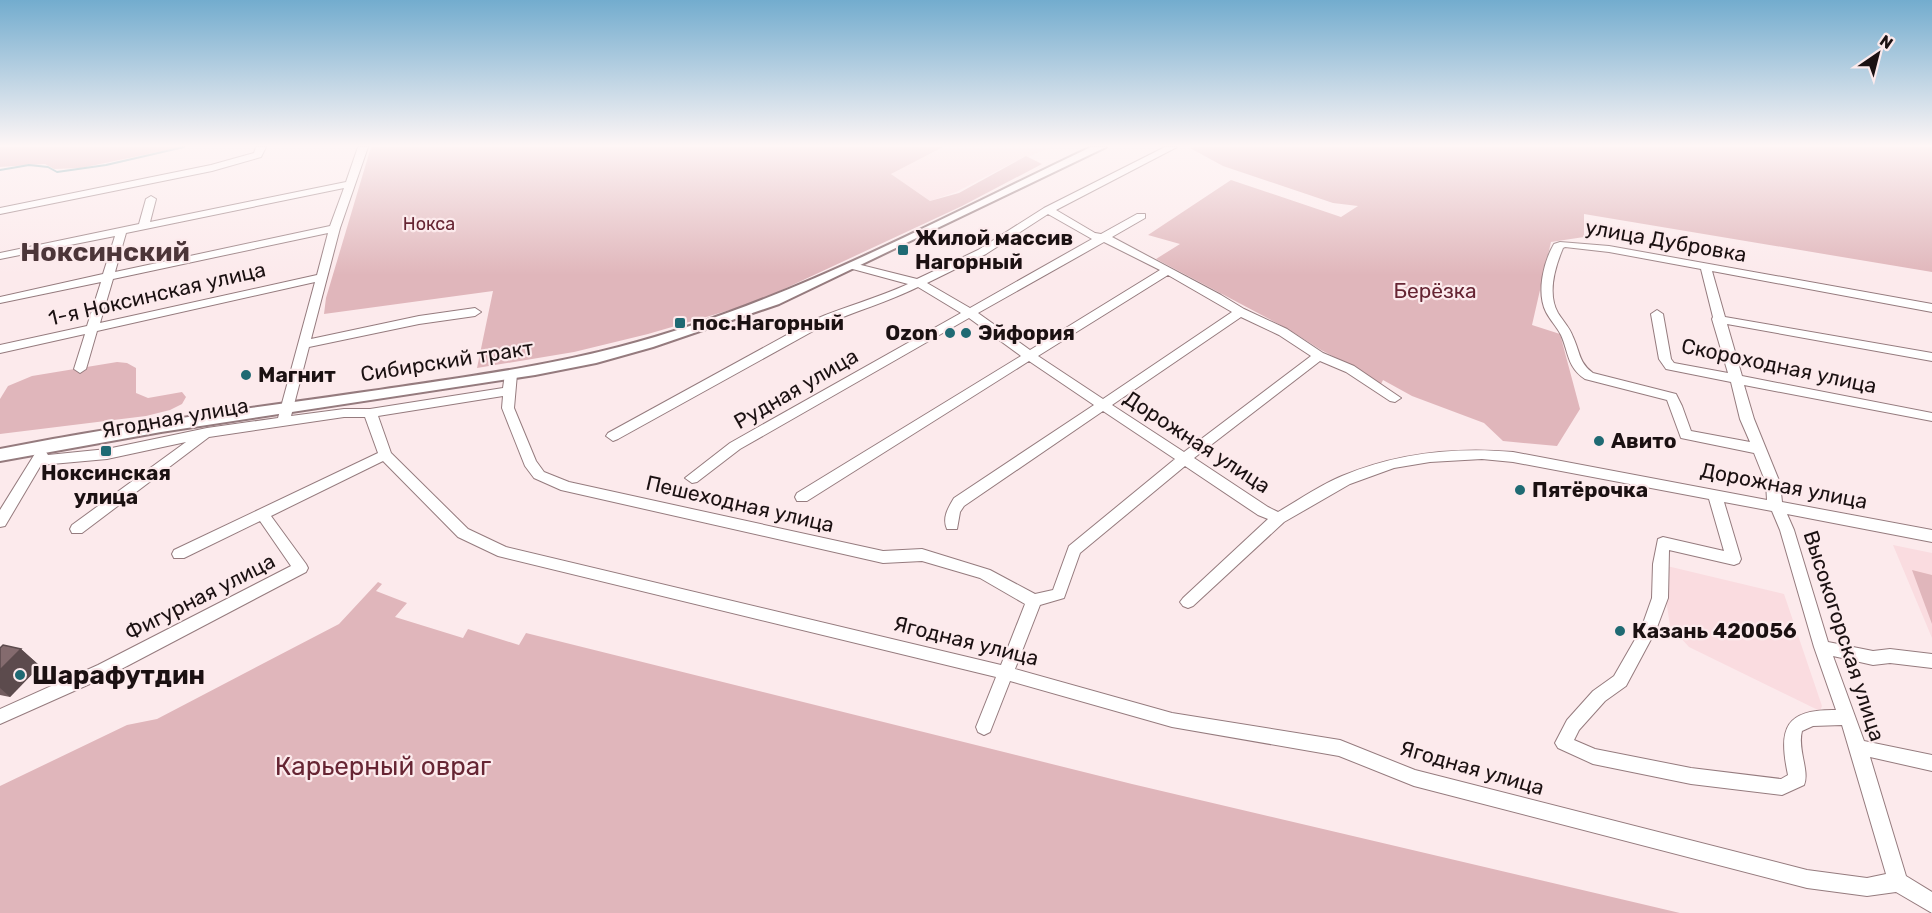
<svg xmlns="http://www.w3.org/2000/svg" width="1932" height="913" font-family="Rubik,sans-serif">
  <style>
    .built { fill: #fadce0 }
    .green { fill: #e0b6bb }
    .lines { fill: none; stroke-linecap: round; stroke-linejoin: round }
    .stream { stroke: #64a1a8; stroke-width: 2 }
    .minor-casing { stroke: #957b7e; stroke-width: 2 }
    .major-casing { stroke: #957b7e; stroke-width: 4 }
    .minor { fill: #fff; fill-rule: evenodd }
    .major { fill: #fff; fill-rule: evenodd }
    .wall { fill: #725c5f }
    .shaded-wall { fill: #5c4b4d }
    .building { fill: #846b6e; stroke: #5c4b4d; stroke-width: 1.5 }
    .poi-dot { fill: #1f6a73; stroke: #fceaec; stroke-width: 2 }
    .labels { text-anchor: middle; stroke-width: 4.5; stroke-linejoin: round; paint-order: stroke }
    .far-park-label { font-size: 18px; fill: #662533; stroke: #fceaec }
    .poi-label { font-size: 21px; font-weight: bold; fill: #1b1112; stroke: #fceaec; text-anchor: start }
    .street-label { font-size: 21px; fill: #1b1112; stroke: #fceaec }
    .park-label { font-size: 21px; fill: #662533; stroke: #fceaec }
    .near-poi-label { font-size: 26px; font-weight: bold; fill: #1b1112; stroke: #fceaec; text-anchor: start }
    .near-park-label { font-size: 26px; fill: #662533; stroke: #fceaec }
    .district-label { font-size: 27px; font-weight: bold; fill: #4c3639; stroke: #fceaec }
  </style>
  <rect width="100%" height="100%" fill="#fceaec"/>
  <path class="built" d="M943,147H1068L1044,150L1028,157L1026,156L956,192L930,201L891,174Z
    M1893,545L1932,553V638Z
    M1667,566L1784,594L1822,706L1820,711L1689,647L1670,626L1665,592Z"/>
  <path class="green" d="M0,147H182L81,168L54,169L45,164L0,167Z
    M371,147H943L891,174L930,201L959,193L1026,156L1042,164L962,206L754,303L648,334L574,352L477,368L493,291L324,314L326,298Z
    M1194,147H1932V272L1584,214V237L1551,242L1532,325L1560,334L1580,409L1557,446L1503,441L1484,423L1412,396L1383,380L1380,386L1350,365L1321,350L1288,329L1156,259L1180,244L1148,235L1231,180L1341,217L1358,206L1333,203L1223,166L1190,148Z
    M117,362L127,363L136,368V393L148,398L182,392L186,397L182,404L170,410L146,416L0,434V399L8,386L32,376Z
    M1912,570L1932,575V624Z
    M378,582L382,584L376,591L407,603L395,617L463,638L468,629L519,645L526,633L1132,784L1680,913H0V786L127,725L157,719L339,624Z"/>
  <g class="lines">
    <path class="stream" d="M0,170L29,165L48,167L57,172L106,165L184,147"/>
    <defs>
      <path id="minor" d="M256,147H266L261,157L212,171L0,214V208L211,165L254,153Z
        M358,147H368L340,228L311,339L419,316L475,308L481,312L475,316L419,324L309,347L291,416L344,409H370L503,388L505,374L511,370L517,374L514,408L536,461L544,472L569,482L883,551L922,549L990,570L1035,594L1053,590L1069,546L1175,459L1103,411L964,506L960,512L957,529H947C942,518 948,508 954,498L1094,405L1029,361L807,501H797L795,497L797,493L1021,356L969,318L740,449L697,482L692,483L685,478L730,443L961,313L918,287C888,302 855,311 824,325L618,439L613,441L606,436L608,433L816,319C846,306 878,298 908,284L849,268V264L853,263L917,279L978,250L1044,208L1165,147H1177L1056,210L1095,233L1101,234L1137,214H1145V218L1112,237L1221,295L1244,309L1287,329L1323,353L1354,366L1401,398L1395,402L1390,401L1346,372L1320,361L1194,458L1268,507L1278,512C1299,500 1320,485 1342,476C1397,453 1454,447 1513,452L1767,500L1766,483L1754,453L1681,438L1667,400L1585,379C1567,367 1569,353 1561,335C1557,327 1550,320 1546,312C1536,292 1544,261 1554,244L1560,242L1609,246L1932,304V312L1712,271L1725,317L1932,353V361L1727,324L1742,376L1932,413V421L1744,385L1754,419L1780,483L1782,502L1932,530V542L1787,514L1794,530L1828,642L1873,651L1890,649L1932,654V668L1890,663L1873,665L1833,656L1864,741L1932,755V771L1870,757L1906,876L1932,892V913L1896,892L1867,896L1807,888L1414,786L1339,756L1172,727L1010,681L990,732L984,735L978,732L976,727L996,677L498,556L458,537L383,461L271,516L306,564L308,568L306,572L110,675L0,724V709L98,665L291,566L260,521L184,558H174L172,554L174,550L378,453L365,417H344L209,437L82,533H72L70,529L72,525L186,442L107,459L41,465L5,526L0,527V510L36,452H46L48,455L107,449L207,428L278,418L315,282L97,331L86,369L80,373L74,369L85,334L0,353V345L87,326L101,282L0,303V297L103,274L115,236L0,259V253L139,224L146,199L151,196L156,199L150,222L346,182ZM344,188L330,226L115,272L126,233ZM1048,214L1092,239L970,308L927,283L986,254ZM328,233L317,275L100,323L113,279ZM1104,242L1160,270L1030,350L978,313ZM1565,247L1609,252L1701,269L1713,317L1712,319L1728,373L1674,363L1671,359L1663,314L1657,310L1651,314L1659,359L1666,369L1731,382L1740,419L1750,442L1691,431L1682,406L1676,394L1593,373C1579,363 1580,352 1573,337C1570,328 1563,321 1558,313C1547,294 1555,267 1563,248ZM1168,275L1232,312L1103,399L1038,356ZM1241,317L1279,335L1311,356L1184,452L1112,405ZM503,396L502,408L525,466L534,478L561,490L883,563L922,561L980,578L1025,604L1001,665L506,547L468,529L391,453L378,416ZM1482,459L1513,462L1709,499L1724,551L1663,537L1658,539L1653,564L1652,598L1641,629L1614,676L1593,691L1567,720L1555,743L1558,748L1593,764L1691,784L1782,795L1804,785C1810,771 1797,749 1802,731L1813,726L1842,725L1886,874L1867,878L1807,870L1415,770L1340,740L1172,713L1015,669L1040,605L1064,598L1080,553L1185,466L1258,515L1268,519L1183,598L1180,602L1183,606L1188,608L1193,606L1284,522L1350,484L1394,468L1430,462ZM1724,502L1772,511L1780,530L1814,647L1836,710C1785,709 1778,728 1788,775L1781,779L1691,768L1595,749L1574,740L1579,730L1605,701L1626,686L1656,630L1668,598L1669,550L1734,565L1739,563L1741,559Z"/>
      <path id="major" d="M1091,147H1106L779,304L653,347L596,363L535,375L161,432L0,461V449L53,439C168,418 284,404 399,387C472,376 547,366 619,347C785,304 937,220 1091,147Z"/>
    </defs>
    <use href="#minor" class="minor-casing"/>
    <use href="#major" class="major-casing"/>
    <use href="#minor" class="minor"/>
    <use href="#major" class="major"/>
  </g>
  <path class="wall" d="M0,648L21,649L40,666L10,697L0,695Z"/>
  <path class="shaded-wall" d="M21,649L40,666L10,697L0,688V670Z"/>
  <path class="building" d="M3,645L21,649L0,670V648Z"/>
  <linearGradient id="sky" x2="0" y2="1"><stop stop-color="#73acce"/><stop offset="0.53" stop-color="#fef6f6"/><stop offset="1" stop-color="#fef6f6" stop-opacity="0"/></linearGradient>
  <rect width="1932" height="275" fill="url(#sky)"/>
  <g class="poi-dot">
    <rect x="897" y="244" width="12" height="12" rx="3"/>
    <rect x="674" y="317" width="12" height="12" rx="3"/>
    <circle cx="950" cy="333" r="6"/>
    <circle cx="966" cy="333" r="6"/>
    <circle cx="246" cy="375" r="6"/>
    <circle cx="1599" cy="441" r="6"/>
    <rect x="100" y="445" width="12" height="12" rx="3"/>
    <circle cx="1520" cy="490" r="6"/>
    <circle cx="1620" cy="631" r="6"/>
    <circle cx="20" cy="675" r="6"/>
  </g>
  <g class="labels">
    <g class="far-park-label">
      <text x="429" y="230">Нокса</text>
    </g>
    <g class="poi-label">
      <text x="915" y="245">Жилой массив<tspan x="915" dy="24">Нагорный</tspan></text>
      <text x="692" y="330">пос.Нагорный</text>
      <text x="938" y="340" text-anchor="end">Ozon</text>
      <text x="978" y="340">Эйфория</text>
      <text x="258" y="382">Магнит</text>
      <text x="1611" y="448">Авито</text>
      <text x="106" y="480" text-anchor="middle">Ноксинская<tspan x="106" dy="24">улица</tspan></text>
      <text x="1532" y="497">Пятёрочка</text>
      <text x="1632" y="638">Казань 420056</text>
    </g>
    <g class="street-label">
      <text transform="translate(1666 241) rotate(10)" y="7">улица Дубровка</text>
      <text transform="translate(157 294) rotate(-13)" y="7">1-я Ноксинская улица</text>
      <text transform="translate(447 361) rotate(-9)" y="7">Сибирский тракт</text>
      <text transform="translate(1779 366) rotate(12)" y="7">Скороходная улица</text>
      <text transform="translate(796 389) rotate(-30)" y="7">Рудная улица</text>
      <text transform="translate(175 418) rotate(-10)" y="7">Ягодная улица</text>
      <text transform="translate(1197 442) rotate(33)" y="7">Дорожная улица</text>
      <text transform="translate(1784 486) rotate(11)" y="7">Дорожная улица</text>
      <text transform="translate(740 504) rotate(13)" y="7">Пешеходная улица</text>
      <text transform="translate(200 597) rotate(-27)" y="7">Фигурная улица</text>
      <text transform="translate(1844 636) rotate(72)" y="7">Высокогорская улица</text>
      <text transform="translate(966 641) rotate(14)" y="7">Ягодная улица</text>
      <text transform="translate(1472 768) rotate(16)" y="7">Ягодная улица</text>
    </g>
    <g class="park-label">
      <text x="1435" y="298">Берёзка</text>
    </g>
    <g class="near-poi-label">
      <text x="32" y="684">Шарафутдин</text>
    </g>
    <g class="near-park-label">
      <text x="383" y="775">Карьерный овраг</text>
    </g>
    <g class="district-label">
      <text x="105" y="261">Ноксинский</text>
    </g>
  </g>
  <g transform="translate(1878 54) rotate(35)" stroke="#fceaec" stroke-width="4.5" paint-order="stroke">
  <path d="M0-4.5L10 22L0 15L-10 22Z" fill="#1b1112"/>
  <text y="-9" font-size="16" font-weight="bold" text-anchor="middle" fill="#1b1112">N</text>
  </g>
</svg>
